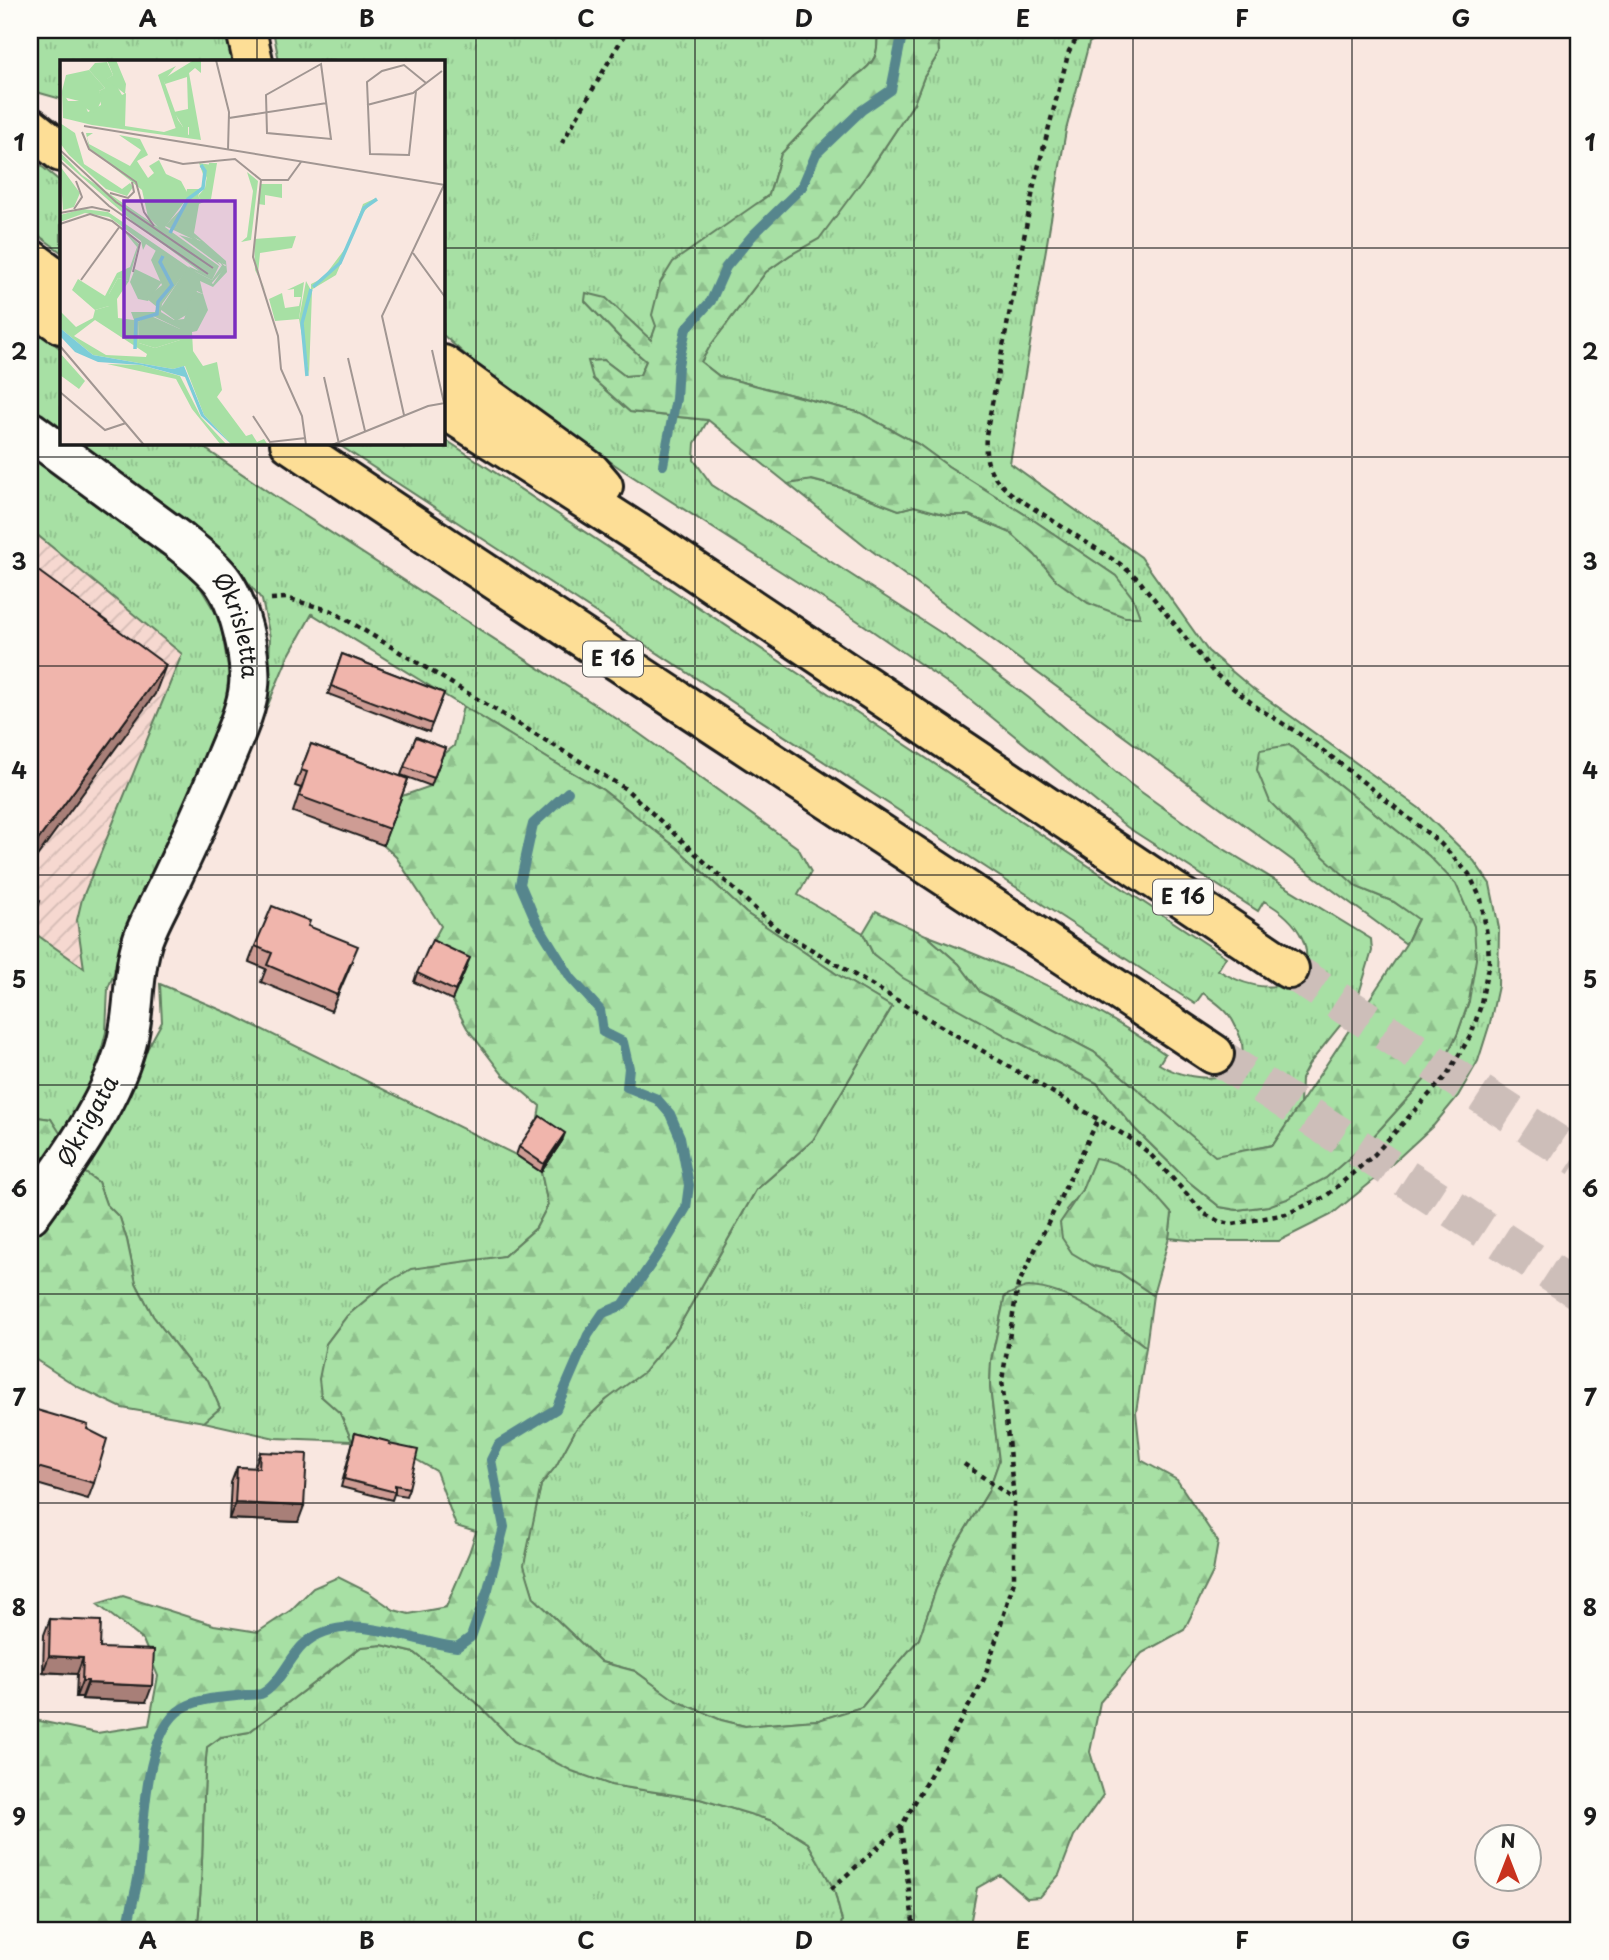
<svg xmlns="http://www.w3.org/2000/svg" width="1609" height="1960" font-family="'Playpen Sans',sans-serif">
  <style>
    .industrial { fill: url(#industrial-furrows) }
    .grass { fill: url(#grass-tufts); stroke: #627e60; stroke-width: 2 }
    .forest { fill: url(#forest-firs); stroke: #627e60; stroke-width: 2 }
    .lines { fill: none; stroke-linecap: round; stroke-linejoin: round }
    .stream { stroke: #56868d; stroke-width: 10 }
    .highway-tunnel { stroke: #cdbeb9; stroke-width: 38; stroke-dasharray: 38 19; stroke-linecap: butt }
    .minor-casing { stroke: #1c1c1c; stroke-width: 44 }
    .highway-casing { stroke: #1c1c1c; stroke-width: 44 }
    .path { stroke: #1c1c1c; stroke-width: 4.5; stroke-dasharray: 5 5; stroke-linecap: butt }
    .minor { stroke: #fdfcf7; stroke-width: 38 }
    .highway { stroke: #fdde96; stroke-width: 38 }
    .wall { fill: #ce9c94; stroke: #1c1c1c; stroke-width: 2 }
    .shaded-wall { fill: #a87f78; stroke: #1c1c1c; stroke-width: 2 }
    .building { fill: #f0b5ac; stroke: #1c1c1c; stroke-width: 2 }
    .grid { fill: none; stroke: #1c1c1c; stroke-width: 2; stroke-opacity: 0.55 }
    .labels { text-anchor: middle; stroke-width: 5; stroke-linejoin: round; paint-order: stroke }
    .shield { fill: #fdfcf7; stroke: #605f5e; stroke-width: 2 }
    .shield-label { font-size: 21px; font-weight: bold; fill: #1c1c1c }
    .street-label { font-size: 23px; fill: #1c1c1c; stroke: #fdfcf7 }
    .inset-river { fill: none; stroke: #7dcdd8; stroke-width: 3.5 }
    .inset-road { fill: none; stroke: #a19692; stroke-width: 2 }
    .view { fill: #7b2cbf; fill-opacity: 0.15; stroke: #7b2cbf; stroke-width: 3.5 }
    .inset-edge { fill: none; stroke: #1c1c1c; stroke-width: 3.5 }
    .neatline { fill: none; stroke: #1c1c1c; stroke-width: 2.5 }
    .grid-label { font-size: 23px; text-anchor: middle; font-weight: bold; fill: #1c1c1c }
  </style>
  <defs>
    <pattern id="industrial-furrows" width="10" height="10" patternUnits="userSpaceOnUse" patternTransform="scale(1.75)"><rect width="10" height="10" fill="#f6d8d0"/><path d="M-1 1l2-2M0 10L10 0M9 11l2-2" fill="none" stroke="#d2b9b2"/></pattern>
    <pattern id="grass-tufts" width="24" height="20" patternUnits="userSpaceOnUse" patternTransform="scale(1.75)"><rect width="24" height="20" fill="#a7e0a4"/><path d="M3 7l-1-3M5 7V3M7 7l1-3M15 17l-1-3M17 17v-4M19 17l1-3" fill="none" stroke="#8fc08d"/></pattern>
    <pattern id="forest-firs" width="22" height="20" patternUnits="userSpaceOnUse" patternTransform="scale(1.75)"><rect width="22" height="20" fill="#a7e0a4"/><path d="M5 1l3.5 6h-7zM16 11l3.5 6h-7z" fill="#8fc08d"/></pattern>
  </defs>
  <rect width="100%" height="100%" fill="#f9e7e0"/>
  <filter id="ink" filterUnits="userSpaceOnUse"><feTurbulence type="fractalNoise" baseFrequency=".0143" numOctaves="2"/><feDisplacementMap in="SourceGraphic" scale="14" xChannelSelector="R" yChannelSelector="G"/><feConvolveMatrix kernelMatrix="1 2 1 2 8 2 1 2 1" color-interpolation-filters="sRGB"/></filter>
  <g filter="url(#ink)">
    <path class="industrial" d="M30,529L182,654L82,899L77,920L84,969L30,930Z"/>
    <path class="grass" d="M30,30H231L237,61H61V99L40,93L30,87Z
      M273,30H877C879,53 876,63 856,76L781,154L769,195L733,222L656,326L651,341L585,301L622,340L646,361L640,375L625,376L604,360L593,379L630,412L708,420L695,443L694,460L712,485L946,636L1029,698L1130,784L1206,838L1371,939L1372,951L1355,1007L1309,1064L1301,1079L1300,1104L1273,1145L1215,1157L1094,1052L980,992L959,964L926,935C1010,967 1091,1001 1165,1054L1159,1064C1198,1088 1267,1084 1234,1023C1228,1010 1214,1001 1203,993L1195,1004L336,443H443V438L1226,957L1218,970C1301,1020 1343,945 1264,901L1258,911L1127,827L962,693L858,621L624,471L494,380L443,335V61H279Z
      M937,30H1107L1089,43L1066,130L1010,463L1141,557L1208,651L1253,689L1419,808L1474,861L1490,884L1499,928L1498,986L1490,1023L1478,1061L1458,1096L1434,1125L1380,1175L1331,1215L1279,1241H1198L1169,1238L1172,1214L1095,1159L1082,1190L1066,1210L1094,1266L1119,1272L1153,1295L1146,1347L1124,1330L1059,1293L1005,1296L991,1361L990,1387L999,1461L988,1492L953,1550L936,1589L919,1639L862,1707L819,1720L803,1721L745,1726L721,1720L674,1700L635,1671L601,1662L534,1598L523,1565L541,1485L556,1466L576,1429L674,1335L756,1190L813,1140L892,1007L838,975L746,913L677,848L603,790L552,761L312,614L288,657L267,707L270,637L262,600L240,572L208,541L74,443H197L276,497L637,732L798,848L811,872L798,895L863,933L873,954L1012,1039L1097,1083L1135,1129L1188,1181L1220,1207L1237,1210L1268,1206L1326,1178L1372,1138L1446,1056L1457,1035L1469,1001L1429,856L1289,745L1305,837L1357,887L1394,902L1418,918L1406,944L868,548L788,484L811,480L842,488L899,510L914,506L947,515H969L1011,533L1035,555L1116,576L1029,517L948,466L918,444L861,413L719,376L701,362L710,346L766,272L790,255L865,177L914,103L924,77L939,53Z
      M30,157L61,182V252L30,229Z
      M30,326L61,349V434L30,411Z
      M30,454L188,567L220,620L229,673L224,714L108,988L106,1032L92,1087L65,1152L51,1119L30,1116V930L84,968L77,920L82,899L182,654L30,529Z
      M160,984L233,1015L516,1155L541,1172L548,1205L536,1228L504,1256L385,1284L347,1316L326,1344L321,1396L340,1413L352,1441L275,1438L204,1422L220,1408L208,1381L193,1368L153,1316L136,1283L127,1240L120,1218L106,1204L98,1182L81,1170L162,1022Z
      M382,1645L415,1653L476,1702L514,1741L611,1785L700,1799L773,1821L808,1843L834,1889L842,1921L840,1930H197C205,1869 201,1808 207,1747L221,1737L249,1732L361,1647Z"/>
    <path class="forest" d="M877,30H937L939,53L924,77L914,103L865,177L819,239L790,255L766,272L710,346L701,362L719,376L861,413L918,444L948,466L1029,517L1116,576L1133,598L1140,617H1125L1088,603L1057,581L1035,555L1011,533L969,515H947L914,506L899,510L842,488L812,480L788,484L708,420L630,412L593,379L588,361L604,360L625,376L640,375L646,361L622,340L585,301L586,293L606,298L651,340L656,326L652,315L660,283L673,262L769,195L781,154L856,76C876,63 879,53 877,30Z
      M463,706L552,761L603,790L677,848L746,913L838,975L892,1007L813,1140L756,1190L674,1335L644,1372L606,1400L576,1429L556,1466L541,1485L524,1565L534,1598L601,1662L635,1671L675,1700L721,1720L745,1726L803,1721L819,1720L862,1707L919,1639L936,1589L953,1550L988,1492L999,1461L990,1387L991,1361L1005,1296C1013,1293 1023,1286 1030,1287C1069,1289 1116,1324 1146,1347L1136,1412L1141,1460L1177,1480L1218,1542L1213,1572L1184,1630L1142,1653L1100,1702L1090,1752L1103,1795L1074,1836L1059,1875L1040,1897L1027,1898L1000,1875L977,1888L971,1919L972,1930H840L842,1921L834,1889L808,1843L773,1821L700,1799L611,1785L572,1771L514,1741L476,1702L415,1653L382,1645L361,1647L249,1732L221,1737L207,1747C201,1808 205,1869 197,1930H30V1719L97,1733L149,1725L158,1676L143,1640L97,1604L123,1596L214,1625L258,1632L291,1610L313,1588L338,1577L368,1592L394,1610L409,1614L446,1607L469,1553L476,1532L456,1526L436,1471L415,1459L352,1441L340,1413L321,1396L319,1379L326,1344L347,1316L385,1284L411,1269L504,1256L536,1228L548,1205L541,1172L562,1141L537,1124L540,1106L503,1075L467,1028L452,1000L467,966L429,948L441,926L396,857L383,845L402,796L431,786L442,756L454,746Z
      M1289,745L1429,856L1456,884L1474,926L1476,959L1469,1001L1457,1035L1446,1056L1372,1138L1326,1178L1287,1199L1268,1206L1237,1210L1220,1207L1188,1181L1135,1129L1097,1083L1012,1039L903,978L873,954L863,933L876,911L926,935L959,964L980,992L1094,1052L1215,1156L1273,1145L1406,944L1418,919L1394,902L1357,887L1322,855L1270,802L1257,770L1260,750Z
      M30,1116L51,1119L62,1136L30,1195Z
      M1095,1158C1130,1162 1150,1189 1172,1214L1169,1238L1153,1295L1119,1272L1094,1266L1072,1253L1062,1238L1060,1223L1082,1190Z
      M81,1170L98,1182L106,1204L120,1218L127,1240L136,1283L153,1316L193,1368L208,1380L220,1408L204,1422L122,1408L78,1387L30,1356V1242Z"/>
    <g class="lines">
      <path class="stream" d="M663,465L676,399L678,365L686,329L711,301L726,267L753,235L802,187L816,154L862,110L891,90L903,30
        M127,1930C130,1911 136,1892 139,1873C144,1831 143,1731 183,1708C202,1697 224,1698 245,1695C250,1695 257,1695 261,1694C278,1687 290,1657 303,1645C344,1607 409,1642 457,1647L471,1637L488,1589L504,1527L491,1460L499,1444L556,1409L588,1335L603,1313L623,1305L662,1248L686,1208L689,1185L680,1137L670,1114L657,1099L627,1087L629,1068L623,1042L603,1032L600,1010L571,978L536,921L520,884L533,824L568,792"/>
      <path class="highway-tunnel" d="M1289,969L1579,1158
        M1214,1054L1579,1291"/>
      <defs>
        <g id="minor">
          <path id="s1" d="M30,431L178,540C193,552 209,564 221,579C239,602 252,657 249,686C247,709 235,734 226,756C209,799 190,840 170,882C161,901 150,920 143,939C131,975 136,1014 125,1049C109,1105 64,1167 30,1214"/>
        </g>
        <path id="highway" d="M246,30L253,61
          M30,127L61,152
          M30,259L61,282
          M30,302L61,324
          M443,365L591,472L603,486
          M443,408L653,543L1289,969
          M290,443C596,649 906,849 1214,1054"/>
      </defs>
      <use href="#minor" class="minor-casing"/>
      <use href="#highway" class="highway-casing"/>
      <path class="path" d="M562,143L627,30
        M271,599L286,598L332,611L626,789L777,929L1133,1140L1149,1153L1205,1214L1220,1222L1233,1224L1286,1214L1325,1197L1374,1155L1446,1076L1471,1035L1480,1008L1489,962L1488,941L1481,899L1469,874L1440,843L1333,758L1298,733L1258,708L1214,673L1138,579L1120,564L1013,495C990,477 984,464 986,435L1035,180L1069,51L1082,30
        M964,1464L1013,1498
        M901,1828L914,1930
        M831,1889L901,1827L984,1679L1014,1581V1499L1002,1380L1018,1285L1099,1118"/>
      <use href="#minor" class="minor"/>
      <use href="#highway" class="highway"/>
    </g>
    <path class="wall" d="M342,654L444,693L429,732L328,694Z
      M416,737L445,748L431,786L401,775Z
      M311,744L408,779L383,845L293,812L301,788L295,786Z
      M308,926L352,962L331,1011L261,982L266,969L249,962L255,946Z
      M467,966L452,1000L414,982L417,973Z
      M562,1141L541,1172L516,1155L519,1147Z
      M30,1408L87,1429L94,1483L88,1499L30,1482Z
      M355,1433L389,1444L409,1488L406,1496L394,1494L392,1500L341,1487Z
      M260,1452L298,1522L229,1519L231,1483L237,1467L254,1468Z
      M50,1619L100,1648L146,1702L82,1699V1697H76L77,1674L43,1672L44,1635Z"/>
    <path class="shaded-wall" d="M166,665L155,694L30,866V851Z
      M40,901L30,930V915Z
      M565,1133L562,1141L541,1172L544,1164Z
      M235,1503L304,1506L298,1522L229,1519Z
      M49,1656L83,1658L77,1674L43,1672Z
      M82,1681H88L82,1697H76Z
      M88,1683L152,1686L146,1702L82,1699Z"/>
    <path class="building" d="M30,565L166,665L30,851Z
      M342,654L444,693L432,724L331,686Z
      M416,737L445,748L434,778L404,767Z
      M311,744L408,779L389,829L299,796L307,772L301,770Z
      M30,893L40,901L30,915Z
      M272,906L310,921L308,926L358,946L337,995L267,965L272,953L255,946Z
      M432,940L470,958L455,991L417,973Z
      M540,1116L565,1133L544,1164L519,1147Z
      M30,1408L88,1425L87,1429L107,1439L94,1483L30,1465Z
      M355,1433L390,1442L389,1444L418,1450L409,1488L395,1485V1492L344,1479Z
      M260,1452L307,1454L304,1506L235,1503L237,1467L259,1468Z
      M50,1619L101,1621L100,1648L154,1650L152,1686L88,1683V1681H82L83,1658L49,1656Z"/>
  </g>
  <path class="grid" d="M257,30V61M476,30V1930M695,30V1930M914,30V1930M1133,30V1930M1352,30V1930M30,248H61M443,248H1579M257,443V1930M30,457H1579M30,666H1579M30,875H1579M30,1085H1579M30,1294H1579M30,1503H1579M30,1712H1579"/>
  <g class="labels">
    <g class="shield">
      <rect x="583" y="641.5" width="60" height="35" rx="5"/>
      <rect x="1153" y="879.5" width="60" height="35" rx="5"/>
    </g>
    <g class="shield-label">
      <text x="613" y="666">E 16</text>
      <text x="1183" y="904">E 16</text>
    </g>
    <g class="street-label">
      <text dy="8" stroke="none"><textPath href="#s1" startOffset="292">Økrisletta</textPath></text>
      <text transform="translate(88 1121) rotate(-61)" y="8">Økrigata</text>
    </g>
  </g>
  <g transform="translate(60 60)">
    <rect width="385" height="385" fill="#f9e7e0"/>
    <path d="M134,0H141V13L135,8L129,13L141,80L32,65L3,58L2,31L8,41H23L28,52L41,45L39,31L45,28L29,10L35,3L47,2L53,15L47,19L54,21L62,35L66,33L65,66L104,72L116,68L129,75V67H123L114,52L128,49L127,17L105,24L103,19ZM0,63L15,73L24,104L62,129L70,123L73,127L67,136L46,129L9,95L0,83ZM26,73H33L27,77L29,84L70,106L81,90L59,75L80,79L88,95L77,101L88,118L94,113L89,106L99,100L106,114L121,121L129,136L105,167L159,206L152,220L132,210L128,206L139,211L77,165L0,98V92L22,115L98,167L88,157L82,130L29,88ZM149,103H157L151,139L139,144L134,173L166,201L167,212L153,227L140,221L143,234L137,231L128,254L116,261L100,249L125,211L86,184L83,190L81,181L49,157L25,153L0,162V155L23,149L48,152L153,224L166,205L158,202L161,206L119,175L141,181L113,166L129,139L141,140L138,136L145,128ZM0,106L20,133L14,147L3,150ZM201,124H222V138L205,135V145L198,144ZM316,138L302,154L276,215L251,230V224L263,218L290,182L303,144ZM63,170L79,184L70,216L69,221L58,218L49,234V246L35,250L12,230L18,219L45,236L57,213L70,207L77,187ZM236,176L232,188L200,193L198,214L206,232L195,210L194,179ZM75,209L102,222L88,241L78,239L70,222ZM244,222L239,259L215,261L209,239L222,233L225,248L239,246L241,237H234V229L227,230ZM89,255L120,269V280L95,288L79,283L78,262Z" fill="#a7e0a4"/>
    <path d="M47,0H56L66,24L65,34L46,19L53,15ZM116,6L104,21L118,60L123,67L128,64V76L116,69L98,15ZM29,10L45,28L39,31L42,39L35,54L22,46L23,42L3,37L2,31L6,15ZM139,103L152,105L138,136L141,140L129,139L113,166L128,172L143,184L105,166L124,146L127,129H141L144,117ZM187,112L198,121L191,180L181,182L187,177L193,131ZM96,190L126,211L102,244L101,252L114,260L124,259L134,231L143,234L148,250L137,271L132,272L133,291L143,306L157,302L162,330L157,337L186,376L192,374L197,382L204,379L208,385H172L144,355L125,306L113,309L33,295L0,268V251L16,267L33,258L35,250L49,246V234L58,218L69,221L57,239L58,258L74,260L71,252H95L97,247L86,238L102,225L91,200ZM91,255L120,269V280L95,288L79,283L78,262ZM35,260L87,294L86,297L46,295L14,276ZM151,193L166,207L150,225L124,206L152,220L162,205ZM246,221L252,232L249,315L239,259ZM0,293L25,321L19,329L0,315ZM47,304L81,305L120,316L141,357L167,385H161L132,349L116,319Z" fill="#a7e0a4" fill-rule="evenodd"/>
    <path d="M0,268L33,295L113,309L124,306L144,355L172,385L141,356L125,317L81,305L38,302L15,292L0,276Z" fill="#7dcdd8"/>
    <path class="inset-river" d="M110,173L128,139L143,128L145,111L141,105M253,227L280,203L304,148L317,139M75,289L76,260L97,254L98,242L112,225L100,202L103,196M247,316L242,263L251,229"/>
    <path class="inset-road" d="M156,0L169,52L168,90M261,4L271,79L207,73L206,35ZM356,31L349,95L310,94L307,22L322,11L344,5L366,23M307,45L353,33L382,11M169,58L267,43M24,66L385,125M22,72L29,89L76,122L84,152L94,166M0,90L56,142L153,208M99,98L123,104L175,99L201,120M0,101L49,146L148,214M241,102L228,120H201L193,197L218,276L221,309L242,356L246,385M50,133L68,138L74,132L72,122M14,149L22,137L16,121M0,153L32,147L50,151M0,164L30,154L52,161L80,183L73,212M353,193L385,237M21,220L60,166M0,286L84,385M372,290L384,343M288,298L305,371M264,317L279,384M0,332L45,370L66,363M344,355L322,256L384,125M193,356L210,382L246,378M272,385L368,346L385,343"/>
    <path class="view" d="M64,141H175V277H64Z"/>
    <rect width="385" height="385" class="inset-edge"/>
  </g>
  <rect width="1609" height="1960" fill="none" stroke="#fdfcf7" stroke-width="77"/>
  <g transform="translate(1508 1858)"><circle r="33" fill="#fdfcf7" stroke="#a3a29f" stroke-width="2"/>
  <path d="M0-5L12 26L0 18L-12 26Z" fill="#c8321e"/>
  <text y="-10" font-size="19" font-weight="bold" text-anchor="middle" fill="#1c1c1c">N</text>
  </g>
  <rect x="38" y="38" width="1532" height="1884" class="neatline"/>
  <g class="grid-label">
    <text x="148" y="27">A</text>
    <text x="367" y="27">B</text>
    <text x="586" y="27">C</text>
    <text x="804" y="27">D</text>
    <text x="1023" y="27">E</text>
    <text x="1242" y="27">F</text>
    <text x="1461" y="27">G</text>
    <text x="19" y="151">1</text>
    <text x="1590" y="151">1</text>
    <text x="19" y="360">2</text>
    <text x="1590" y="360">2</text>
    <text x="19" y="570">3</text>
    <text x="1590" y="570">3</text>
    <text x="19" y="779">4</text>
    <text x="1590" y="779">4</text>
    <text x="19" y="988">5</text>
    <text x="1590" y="988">5</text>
    <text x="19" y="1197">6</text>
    <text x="1590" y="1197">6</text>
    <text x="19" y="1406">7</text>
    <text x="1590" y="1406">7</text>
    <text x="19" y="1616">8</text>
    <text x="1590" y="1616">8</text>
    <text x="19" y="1825">9</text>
    <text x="1590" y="1825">9</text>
    <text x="148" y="1949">A</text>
    <text x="367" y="1949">B</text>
    <text x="586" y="1949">C</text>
    <text x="804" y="1949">D</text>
    <text x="1023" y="1949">E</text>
    <text x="1242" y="1949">F</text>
    <text x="1461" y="1949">G</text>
  </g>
</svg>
